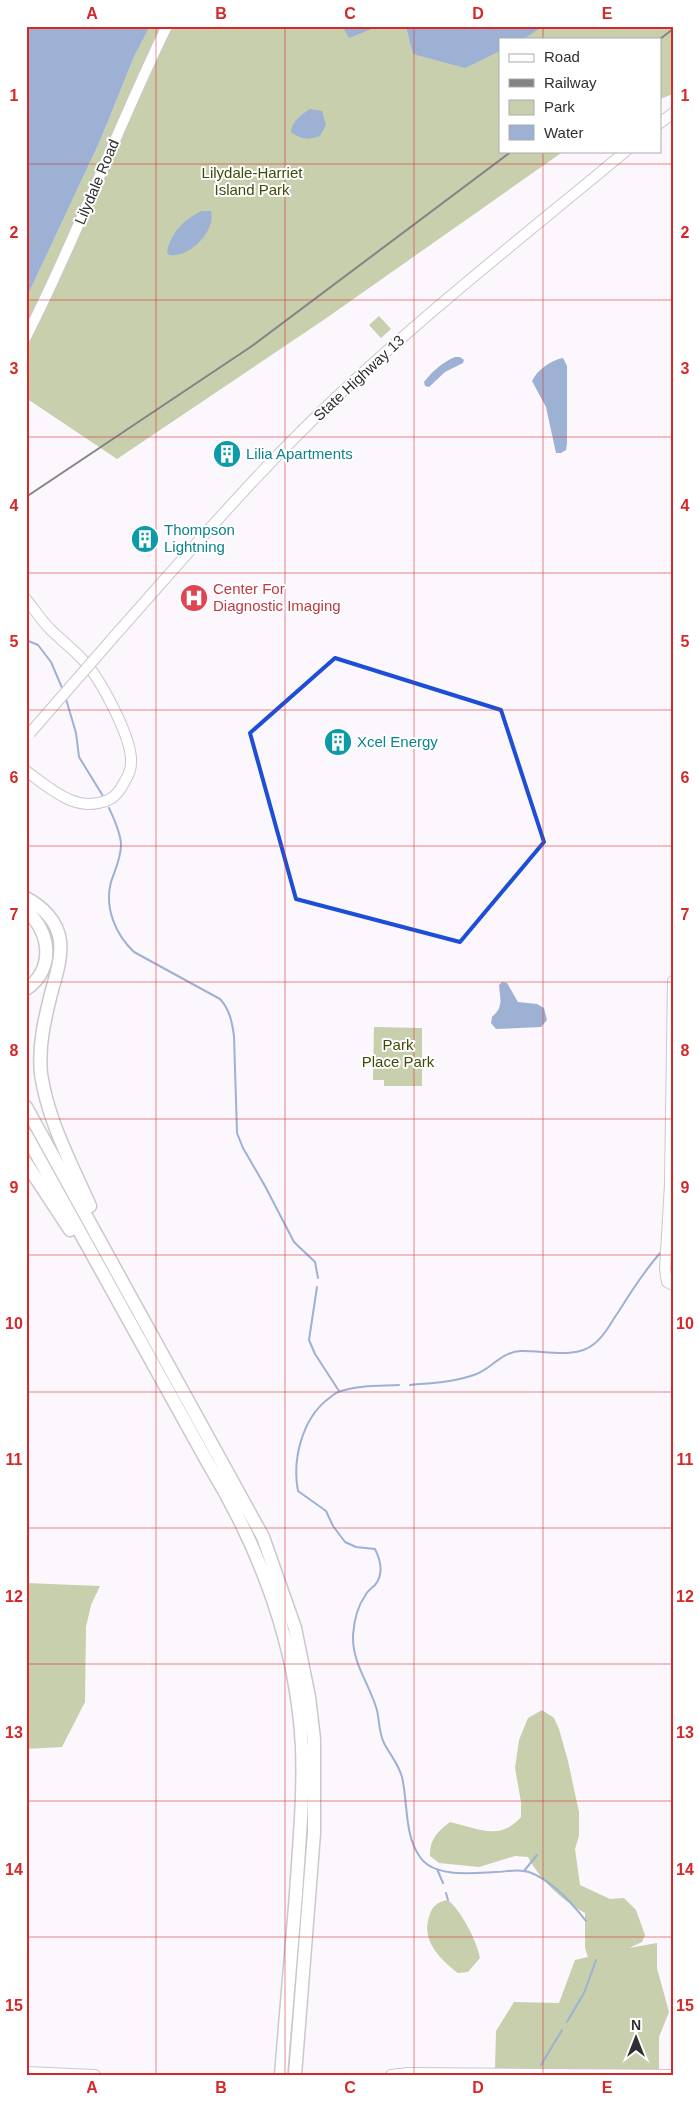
<svg xmlns="http://www.w3.org/2000/svg" width="699" height="2101" font-family="Arial,sans-serif">
  <style>
    .green { fill: #c7cfac }
    .water { fill: #9db1d4 }
    .lines { fill: none; stroke-linecap: round; stroke-linejoin: round }
    .stream { stroke: #9db1d4; stroke-width: 2 }
    .secondary-casing { stroke: #cbc7cc; stroke-width: 12 }
    .highway-casing { stroke: #cbc7cc; stroke-width: 15 }
    .secondary { stroke: #fff; stroke-width: 10 }
    .highway { stroke: #fff; stroke-width: 12 }
    .rail { stroke: #858285; stroke-width: 2 }
    .secondary-bridge-casing { stroke: #cbc7cc; stroke-width: 12; stroke-linecap: butt }
    .secondary-bridge { stroke: #fff; stroke-width: 10 }
    .marked { fill: none; stroke: #1d4ed8; stroke-width: 4; stroke-linejoin: round }
    .grid { fill: none; stroke: #d62828; stroke-width: 1; stroke-opacity: 0.55 }
    .labels { text-anchor: middle; stroke-width: 4; stroke-linejoin: round; paint-order: stroke }
    .park-label { font-size: 15px; fill: #414a08; stroke: #fff }
    .street-label { font-size: 15px; fill: #312f31; stroke: #fff }
    .culture-label { font-size: 15px; fill: #0d838f; stroke: #fff; text-anchor: start }
    .health-label { font-size: 15px; fill: #be3a42; stroke: #fff; text-anchor: start }
    .neatline { fill: none; stroke: #d62828; stroke-width: 2 }
    .grid-label { font-size: 16px; text-anchor: middle; font-weight: bold; fill: #d62828 }
  </style>
  <rect width="100%" height="100%" fill="#fbf7fc"/>
  <path class="green" d="M150,26H673V94L660,99V39H500V151H564L325,319L117,459L26,398V299L100,141L134,57Z
    M379,316L391,329L381,338L369,325Z
    M374,1027L422,1028V1086H384V1080H373Z
    M26,1583L100,1586L91,1605L86,1627L85,1702L62,1747L26,1749Z
    M542,1710L554,1718L559,1729L568,1761L579,1812V1836L575,1849L580,1885L610,1899L624,1898L636,1910L645,1935L642,1942L629,1948L657,1943V1968L669,2012L659,2037V2070L495,2068L496,2031L514,2002L559,2003L575,1960L588,1957L585,1948V1913C562,1900 540,1880 528,1857L515,1856L479,1867L439,1863L430,1856C429,1840 438,1831 450,1822C478,1828 499,1842 521,1817V1802L515,1768L519,1740L528,1718Z
    M448,1900C462,1912 477,1941 480,1958L468,1972L458,1973C441,1960 421,1941 429,1917C432,1906 437,1902 448,1900Z"/>
  <path class="water" d="M26,26H150L134,57L100,141L26,299Z
    M342,26H379L349,38Z
    M406,26H543L524,39H500V51L465,68L413,54Z
    M310,109L322,111L326,125L320,136C308,140 302,140 291,132C292,121 301,115 310,109Z
    M201,211H211C216,232 189,258 169,255L167,252C172,231 183,221 201,211Z
    M455,357H460L464,360L463,363L445,372L429,387L425,386L424,382C433,371 441,363 455,357Z
    M563,358L567,366V443L566,450L561,453H556L546,407L532,381C537,370 551,360 563,358Z
    M502,982L507,983L518,1002L537,1004L544,1008L547,1020L541,1027L496,1029L491,1023L492,1017C504,1007 500,999 499,985Z"/>
  <g class="lines">
    <path class="stream" d="M26,640L38,645L51,662L63,690
      M66,699L76,733L79,757L103,796
      M109,808C114,819 121,833 121,845C121,858 115,870 111,882C104,908 116,935 134,952L220,999C230,1010 232,1022 234,1036L237,1133L243,1148L265,1186L294,1242L315,1262L318,1278
      M317,1287L309,1340L315,1354L339,1391
      M399,1385C380,1386 359,1385 341,1391C336,1392 332,1396 328,1399C302,1419 292,1460 298,1491L326,1511L333,1526L345,1542L356,1547L375,1549C381,1561 384,1574 375,1585C372,1588 367,1591 365,1596C357,1607 354,1622 353,1635C352,1662 368,1682 376,1707C380,1719 378,1731 384,1743C390,1755 398,1763 402,1777C408,1802 404,1835 420,1857C434,1878 473,1873 495,1872C506,1872 518,1868 529,1872C551,1880 572,1903 586,1921
      M410,1385C431,1383 454,1382 474,1375C492,1369 499,1353 520,1351C543,1350 575,1360 594,1344C605,1336 611,1322 619,1311C632,1290 645,1270 661,1252
      M437,1869L443,1883
      M524,1871L537,1855
      M446,1893L448,1900
      M567,2022L584,1993L596,1960
      M541,2065L562,2030"/>
    <defs>
      <path id="secondary" d="M660,123L673,113
        M26,337C78,235 117,128 167,26
        M26,599C34,609 41,620 50,629C61,640 73,649 83,660C100,678 133,739 131,763C131,768 128,776 125,781C121,789 116,797 108,800C76,814 50,788 26,771
        M118,632C191,550 262,466 343,391C433,307 531,230 626,151
        M673,981L670,1184L665,1269L667,1282L673,1285
        M26,2072L95,2075
        M391,2075L408,2073L673,2075"/>
      <path id="highway" d="M26,898C43,907 58,922 60,941C62,958 56,975 52,990C45,1017 38,1046 41,1074C48,1121 71,1163 90,1206
        M26,911C51,931 55,970 26,989
        M26,1107L263,1537L295,1628L309,1697L314,1739V1833L295,2075
        M26,1135L208,1463C260,1548 297,1646 302,1747C304,1796 299,1845 296,1894C291,1954 286,2015 281,2075
        M26,1163L70,1230"/>
    </defs>
    <use href="#secondary" class="secondary-casing"/>
    <use href="#highway" class="highway-casing"/>
    <use href="#secondary" class="secondary"/>
    <use href="#highway" class="highway"/>
    <path class="rail" d="M660,39L673,29
      M26,497L252,346L512,151"/>
    <defs>
      <path id="secondary-bridge" d="M30,733L118,632"/>
    </defs>
    <use href="#secondary-bridge" class="secondary-bridge-casing"/>
    <use href="#secondary-bridge" class="secondary-bridge"/>
  </g>
  <path class="marked" d="M335,658L501,710L544,842L460,942L296,899L250,733Z"/>
  <path class="grid" d="M156,26V2075M285,26V2075M414,26V2075M543,26V39M543,151V2075M26,164H673M26,300H673M26,437H673M26,573H673M26,710H673M26,846H673M26,982H673M26,1119H673M26,1255H673M26,1392H673M26,1528H673M26,1664H673M26,1801H673M26,1937H673"/>
  <defs>
    <symbol id="building-disc" viewBox="-11 -11 22 22"><circle r="9.5" fill="#0f9aa8" stroke="#fff"/><path d="M-4-6H4V6H1V3H-1V6H-4ZM-2.5-4.3h1.7v1.8h-1.7ZM.8-4.3h1.7v1.8H.8ZM-2.5-1h1.7V.8h-1.7ZM.8-1h1.7V.8H.8Z" fill="#fff"/></symbol>
    <symbol id="hospital-disc" viewBox="-11 -11 22 22"><circle r="9.5" fill="#e0444e" stroke="#fff"/><path d="M-5-5h3v3.5h4V-5h3V5h-3V1.5h-4V5h-3Z" fill="#fff"/></symbol>
  </defs>
  <g fill-rule="evenodd">
    <use href="#building-disc" x="211" y="438" width="32" height="32"/>
    <use href="#building-disc" x="129" y="523" width="32" height="32"/>
    <use href="#hospital-disc" x="178" y="582" width="32" height="32"/>
    <use href="#building-disc" x="322" y="726" width="32" height="32"/>
  </g>
  <g class="labels">
    <g class="park-label">
      <text x="252" y="178">Lilydale-Harriet<tspan x="252" dy="17">Island Park</tspan></text>
      <text x="398" y="1050">Park<tspan x="398" dy="17">Place Park</tspan></text>
    </g>
    <g class="street-label">
      <text transform="translate(97 182) rotate(-67)" y="5">Lilydale Road</text>
      <text transform="translate(359 378) rotate(-43)" y="5">State Highway 13</text>
    </g>
    <g class="culture-label">
      <text x="246" y="459">Lilia Apartments</text>
      <text x="164" y="535">Thompson<tspan x="164" dy="17">Lightning</tspan></text>
      <text x="357" y="747">Xcel Energy</text>
    </g>
    <g class="health-label">
      <text x="213" y="594">Center For<tspan x="213" dy="17">Diagnostic Imaging</tspan></text>
    </g>
  </g>
  <rect width="699" height="2101" fill="none" stroke="#ffffff" stroke-width="55"/>
  <rect x="499" y="38" width="162" height="115" fill="#ffffff" stroke="#adacad"/>
  <rect x="509" y="54" width="25" height="8" fill="#ffffff" stroke="#adacad"/>
  <text x="544" y="62" font-size="15" fill="#312f31">Road</text>
  <rect x="509" y="79" width="25" height="8" fill="#858285" stroke="#adacad"/>
  <text x="544" y="88" font-size="15" fill="#312f31">Railway</text>
  <rect x="509" y="100" width="25" height="15" fill="#c7cfac" stroke="#adacad"/>
  <text x="544" y="112" font-size="15" fill="#312f31">Park</text>
  <rect x="509" y="125" width="25" height="15" fill="#9db1d4" stroke="#adacad"/>
  <text x="544" y="138" font-size="15" fill="#312f31">Water</text>
  <g transform="translate(636 2038)" stroke="#ffffff" stroke-width="4" paint-order="stroke">
  <path d="M0-4L9 19L0 12L-9 19Z" fill="#312f31"/>
  <text y="-8" font-size="14" font-weight="bold" text-anchor="middle" fill="#312f31">N</text>
  </g>
  <rect x="28" y="28" width="644" height="2046" class="neatline"/>
  <g class="grid-label">
    <text x="92" y="19">A</text>
    <text x="221" y="19">B</text>
    <text x="350" y="19">C</text>
    <text x="478" y="19">D</text>
    <text x="607" y="19">E</text>
    <text x="14" y="101">1</text>
    <text x="685" y="101">1</text>
    <text x="14" y="238">2</text>
    <text x="685" y="238">2</text>
    <text x="14" y="374">3</text>
    <text x="685" y="374">3</text>
    <text x="14" y="511">4</text>
    <text x="685" y="511">4</text>
    <text x="14" y="647">5</text>
    <text x="685" y="647">5</text>
    <text x="14" y="783">6</text>
    <text x="685" y="783">6</text>
    <text x="14" y="920">7</text>
    <text x="685" y="920">7</text>
    <text x="14" y="1056">8</text>
    <text x="685" y="1056">8</text>
    <text x="14" y="1193">9</text>
    <text x="685" y="1193">9</text>
    <text x="14" y="1329">10</text>
    <text x="685" y="1329">10</text>
    <text x="14" y="1465">11</text>
    <text x="685" y="1465">11</text>
    <text x="14" y="1602">12</text>
    <text x="685" y="1602">12</text>
    <text x="14" y="1738">13</text>
    <text x="685" y="1738">13</text>
    <text x="14" y="1875">14</text>
    <text x="685" y="1875">14</text>
    <text x="14" y="2011">15</text>
    <text x="685" y="2011">15</text>
    <text x="92" y="2093">A</text>
    <text x="221" y="2093">B</text>
    <text x="350" y="2093">C</text>
    <text x="478" y="2093">D</text>
    <text x="607" y="2093">E</text>
  </g>
</svg>
